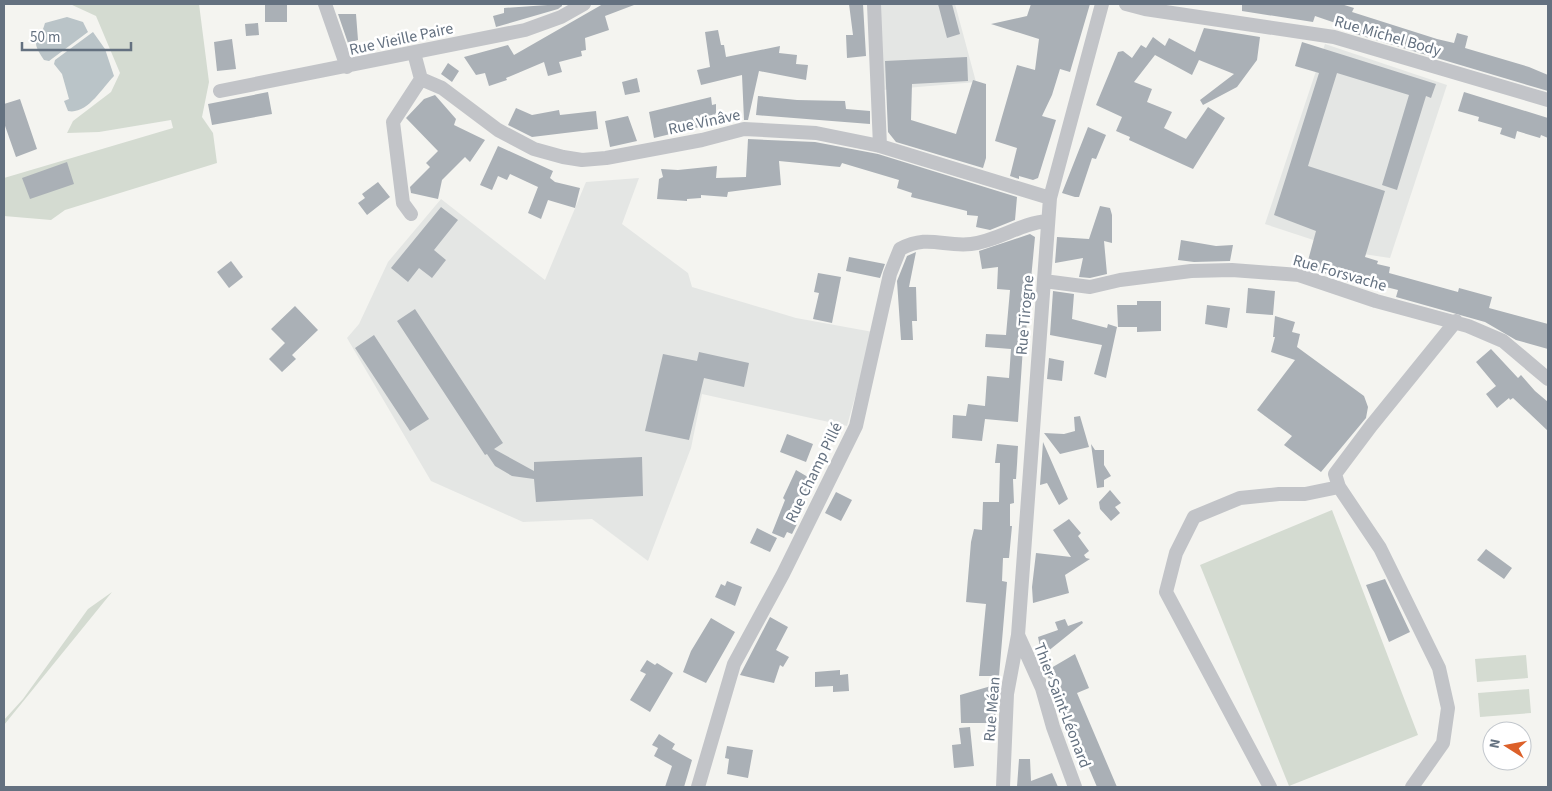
<svg xmlns="http://www.w3.org/2000/svg" width="1552" height="791" font-family="'Source Sans 3',sans-serif">
  <style>
    .built { fill: #e4e6e4 }
    .green { fill: #d4dbd1 }
    .water { fill: #bac4c8 }
    .building { fill: #aab0b6 }
    .lines { fill: none; stroke-linecap: round; stroke-linejoin: round }
    .minor { stroke: #c2c4c8; stroke-width: 14 }
    .labels { text-anchor: middle; stroke-width: 5; stroke-linejoin: round; paint-order: stroke }
    .street-label { font-size: 16px; fill: #647180; stroke: #fff }
  </style>
  <rect width="100%" height="100%" fill="#f4f4f0"/>
  <path class="built" d="M878,4H955L976,82L883,90Z
    M1325,44L1447,85L1390,258L1350,252L1265,224Z
    M639,178L622,224L688,273L692,287L796,318L873,332L847,426L702,394L691,448L648,561L592,519L523,522L431,481L347,338L359,324L388,262L441,199L545,280L586,182Z"/>
  <path class="green" d="M70,4H199L209,82L202,117L213,133L217,163L65,210L51,220L4,216V178L173,128L171,120L99,132L67,133L73,121L111,92L120,73L96,16Z
    M1332,510L1418,735L1289,786L1200,565Z
    M112,592L4,725V720L23,699L88,609Z
    M1526,655L1528,678L1477,682L1475,659Z
    M1529,689L1531,713L1480,717L1478,693Z"/>
  <path class="water" d="M67,17L83,22L88,32L49,61L44,60C29,37 39,45 45,23Z
    M93,32L105,49L114,76C102,88 87,115 68,111L64,101L69,99L62,74L54,64L55,60Z"/>
  <path class="building" d="M265,4H287V22H265Z
    M562,4V6L558,9L496,27L493,16L504,13V8Z
    M603,4L634,5L605,16L609,30L585,38L586,50L581,51L582,56L559,62L562,72L548,76L544,62L506,78L507,80L489,86L485,73L476,75L464,57L508,45L514,55Z
    M849,4H863L866,56L847,58L846,35H853Z
    M938,4H952L960,34L947,38Z
    M1031,4H1090L1070,72L1060,69L1052,95L1042,116L1056,120L1038,178L1033,180L1019,176V179L1010,176L1017,148L995,141L1017,65L1035,70L1039,39L991,24L1027,16Z
    M1242,4H1341L1354,8L1352,12L1437,39L1454,43L1457,33L1468,36L1465,48L1529,67L1548,75V91L1359,35L1355,34L1356,30L1315,16L1313,22L1242,11Z
    M338,14H356L358,40L348,43Z
    M258,23L259,35L246,36L245,24Z
    M1204,28L1260,37L1257,60L1237,87L1203,105L1200,100L1234,74L1199,60L1192,75L1155,55L1134,82L1152,89L1147,102L1172,112L1164,128L1186,139L1208,107L1225,118L1193,169L1129,140L1130,137L1116,131L1122,117L1096,105L1118,52L1123,51L1132,58L1141,45L1146,48L1153,37L1165,46L1169,38L1195,52Z
    M718,30L721,45H724L726,57L780,46L779,53L797,55L796,64L808,65L806,80L759,71L748,120H744L742,75L701,85L697,70L710,67L705,32Z
    M232,39L236,69L217,71L214,42Z
    M1302,42L1436,84L1431,98L1426,96L1397,190L1382,185L1409,95L1337,73L1308,166L1385,191L1365,257L1378,261L1377,264L1390,267L1389,273L1458,292L1459,288L1492,297L1489,308L1548,324V349L1516,340L1485,322L1396,297L1398,290L1358,280L1357,285L1341,280L1342,278L1306,268L1316,231L1274,215L1319,73L1295,66Z
    M967,57L968,81L912,84L911,120L956,134L973,80L986,84V158L983,168L896,142L888,132L885,61Z
    M448,63L459,71L452,82L441,74Z
    M637,78L640,92L625,95L622,82Z
    M268,92L272,114L212,125L208,104Z
    M1464,92L1548,118V138L1541,135L1540,138L1517,131L1515,139L1500,134L1502,128L1478,121L1479,117L1458,111Z
    M435,95L456,119L454,125L485,140L470,162L465,157L442,180L438,199L411,193L410,187L430,167L426,163L438,151L406,118L424,99Z
    M758,96L797,100L845,101L846,109L870,111V124L756,115Z
    M711,97L712,105L716,104V123L654,138L649,112Z
    M20,99L37,149L16,157L4,123V104Z
    M516,108L532,115L559,110L560,115L596,111L598,129L532,137L508,125Z
    M628,116L637,141L610,147L605,121Z
    M1088,127L1106,135L1096,159L1092,158L1079,197H1075L1062,193Z
    M748,139L815,142L878,154L1017,197L1015,220L990,230L976,227L978,216L967,215V211L911,197L912,193L897,188L899,180L842,163L840,167L779,161L781,185L728,192L727,197L701,195V198L687,199V201L657,199L659,179L663,177L661,169L678,170L717,166L716,178L746,177Z
    M498,146L553,171L550,178L555,182L580,188L575,208L548,200L541,219L528,213L538,187L510,174L507,180L498,176L492,190L480,185Z
    M67,162L74,184L30,199L22,178Z
    M378,182L390,197L367,215L358,203L365,198L362,194Z
    M1100,206L1110,208L1112,215V243L1104,241L1107,274L1090,278L1079,277L1083,258L1055,263L1057,237L1089,239Z
    M441,207L458,220L434,250L446,260L432,278L419,268L408,282L391,268Z
    M1030,234L1035,237L1026,332H1024L1018,422L985,419L982,441L952,438L953,415L966,416L968,404L985,406L987,376L1009,378L1011,349L985,347L986,334L1006,335L1010,290L997,289L998,267L982,269L979,251Z
    M1181,240L1216,246L1233,245L1230,261L1194,262L1178,260Z
    M916,252L909,287H916L917,321H912L913,340H901L897,281L907,256Z
    M849,257L885,264L880,278L846,271Z
    M231,261L243,277L229,288L217,272Z
    M818,273L841,277L832,323L813,319L819,293L814,292Z
    M1248,288L1275,291L1273,315L1246,313Z
    M1053,291L1074,294L1072,319L1107,328L1108,324L1117,327L1106,378L1094,374L1102,345L1050,335Z
    M1137,301H1161V331L1137,332V327H1118L1117,305H1137Z
    M1207,305L1230,308L1227,328L1205,324Z
    M295,306L318,330L292,355L296,359L282,372L269,359L285,343L271,329Z
    M415,309L503,443L494,449L534,471V462L642,457L643,496L536,502L534,479L512,476L495,466L487,454L485,455L397,321Z
    M1275,316L1295,322L1292,332L1300,334L1297,347L1364,396L1368,407L1366,418L1321,472L1284,445L1292,436L1257,410L1295,360L1271,352L1275,337H1273Z
    M374,335L429,419L410,431L355,348Z
    M1491,349L1518,378L1521,375L1535,391L1548,402V431L1513,398L1510,400L1509,398L1497,408L1486,394L1496,386L1476,362Z
    M699,352L749,363L744,387L704,378L689,440L645,431L663,354L697,361Z
    M1049,358L1064,361L1062,381L1047,379Z
    M1080,416L1089,447L1060,454L1044,433L1064,434L1075,431L1074,417Z
    M787,434L813,444L806,462L780,452Z
    M1043,442L1068,499L1059,505L1047,483L1040,485Z
    M997,444L1018,446L1017,464L1016,479H1013L1014,503L1010,504V526H1012L1009,558H1003L1002,581L1007,582L999,676H979L986,604L966,602L971,542L974,529L982,530L983,502H999L1000,463H995Z
    M1091,444L1095,450H1104V465L1111,476L1104,480V487L1097,488Z
    M796,470L813,480L791,521L797,524L792,534L787,532L784,538L772,533L785,500L783,498Z
    M1110,490L1121,503L1115,507L1120,513L1111,521L1100,509L1099,502Z
    M836,492L852,500L841,521L825,513Z
    M1069,519L1081,533L1078,536L1089,551L1084,555L1086,558L1090,559L1065,575L1069,593L1033,603L1032,587L1036,553L1071,557L1053,530Z
    M757,528L777,538L770,552L750,543Z
    M1486,549L1512,568L1504,579L1477,560Z
    M1385,579L1410,632L1389,642L1366,585Z
    M727,581L742,587L735,606L715,597L721,584L725,586Z
    M770,617L788,627L776,650L789,657L783,667L780,665L774,683L740,675Z
    M711,618L735,632L706,683L683,672L691,651Z
    M1065,619L1068,626L1082,621L1083,623L1042,656L1038,637L1058,630L1055,622Z
    M1075,654L1089,688L1077,693L1117,787H1097L1068,719L1058,701L1055,702L1046,671Z
    M647,660L655,665L657,663L673,673L650,712L630,700L646,674L640,671Z
    M840,670V675L848,674L849,691L833,692V686L815,687V672Z
    M998,684L995,723H961L960,695Z
    M970,727L974,766L954,768L952,745L961,744L959,728Z
    M659,734L675,744L672,749L692,760L684,787H665L672,766L654,756L658,748L652,745Z
    M727,746L753,750L748,778L727,774L729,759L725,758Z
    M1019,759H1030L1031,781L1052,773L1058,787H1017Z"/>
  <g class="lines">
    <path class="minor" d="M325,4L347,67
      M874,4L880,146
      M1126,4L1145,9L1334,37L1548,100
      M414,53L421,79L442,88L498,130L534,149L563,157L582,160L606,158L702,140L744,129L816,133L880,146L1050,198
      M220,91L525,30L561,17L584,4
      M411,214L403,203L393,122L421,79
      M1044,281L1090,287L1120,280L1191,271L1232,270L1299,275L1376,301L1468,326L1503,341L1548,379
      M1018,635L1042,688L1053,727L1075,787
      M698,787L734,664L783,574L856,426L890,274L900,249C928,234 943,247 971,244C998,241 1020,223 1048,221
      M1003,787L1007,694L1018,635L1050,198L1102,4
      M1270,787L1166,592L1176,553L1194,517L1240,498L1279,494H1305L1339,487
      M1412,787L1443,743L1448,708L1439,668L1380,548L1339,487L1335,474L1371,426L1456,321"/>
  </g>
  <g class="labels">
    <g class="street-label">
      <text transform="translate(1388 35) rotate(16)" y="6">Rue Michel Body</text>
      <text transform="translate(401 38) rotate(-12)" y="6">Rue Vieille Paire</text>
      <text transform="translate(704 121) rotate(-12)" y="6">Rue Vinâve</text>
      <text transform="translate(1340 272) rotate(16)" y="6">Rue Forsvache</text>
      <text transform="translate(1024 315) rotate(-85)" y="6">Rue Tirogne</text>
      <text transform="translate(813 472) rotate(-64)" y="6">Rue Champ Pillé</text>
      <text transform="translate(1063 705) rotate(69)" y="6">Thier Saint-Léonard</text>
      <text transform="translate(991 709) rotate(-85)" y="6">Rue Méan</text>
    </g>
  </g>
  <rect width="1552" height="791" fill="none" stroke="#647180" stroke-width="10"/>
  <g transform="translate(1507 746) rotate(281)"><circle r="24" fill="#ffffff" stroke="#c1c6cc"/>
  <path d="M0-4L9 19L0 12L-9 19Z" fill="#dc6029"/>
  <text y="-8" font-size="14" font-weight="bold" text-anchor="middle" fill="#647180">N</text>
  </g>
  <path d="M22 42v8h109v-8" fill="none" stroke="#647180" stroke-width="2.5"/>
  <text x="30" y="42" font-size="15" fill="#647180" stroke="#ffffff" stroke-width="4" paint-order="stroke">50 m</text>
</svg>
